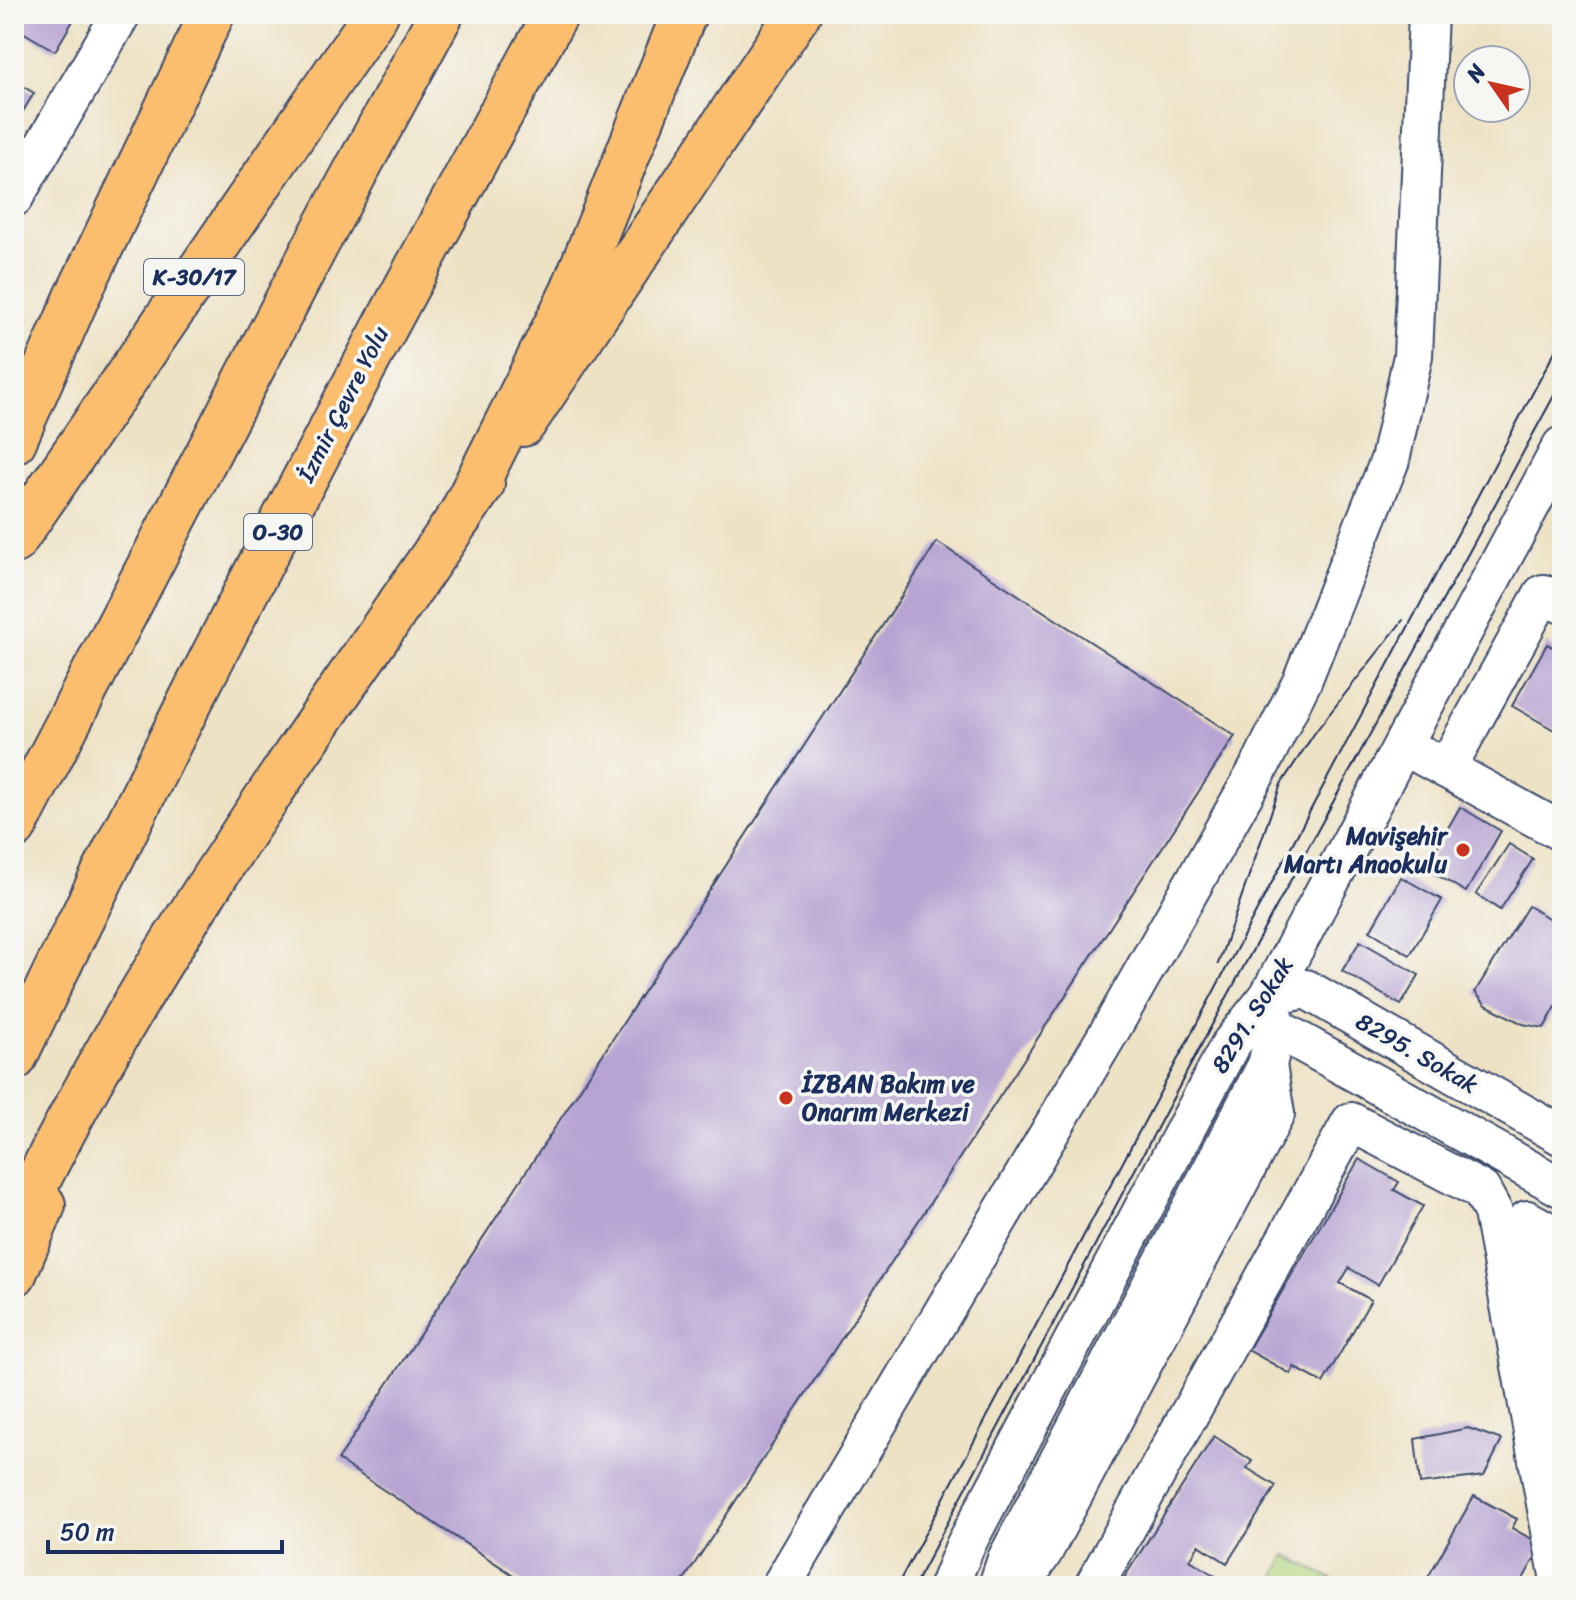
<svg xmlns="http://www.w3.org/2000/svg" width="1576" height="1600" font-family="Sriracha,sans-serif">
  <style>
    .green { fill: #b2d67f; stroke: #66826e; stroke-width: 2 }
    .building { fill: #b7a4d3 }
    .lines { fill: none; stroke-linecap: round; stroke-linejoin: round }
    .minor-casing { stroke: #3b4a6d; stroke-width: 42 }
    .major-casing { stroke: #3b4a6d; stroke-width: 48 }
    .highway-casing { stroke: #3b4a6d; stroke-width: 48 }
    .minor { stroke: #fff; stroke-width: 38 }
    .major { stroke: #fabe6e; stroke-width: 44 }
    .highway { stroke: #fabe6e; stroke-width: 44 }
    .tram { stroke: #1b2f5e; stroke-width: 2 }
    .poi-dot { fill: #c8321e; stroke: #f6f6f2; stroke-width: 3 }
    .labels { text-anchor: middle; stroke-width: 7; stroke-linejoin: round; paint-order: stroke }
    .shield { fill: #f6f6f2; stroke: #5d6b8a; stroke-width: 2 }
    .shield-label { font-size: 22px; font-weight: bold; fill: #1b2f5e }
    .street-label { font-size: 24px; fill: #1b2f5e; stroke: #f6f6f2 }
    .poi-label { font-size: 24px; font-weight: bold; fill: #1b2f5e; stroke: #f6f6f2; text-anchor: end }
  </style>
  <rect width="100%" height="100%" fill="#f6f6f2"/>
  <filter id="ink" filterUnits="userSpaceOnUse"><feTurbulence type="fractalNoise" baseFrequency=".0125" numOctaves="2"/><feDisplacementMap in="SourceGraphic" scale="16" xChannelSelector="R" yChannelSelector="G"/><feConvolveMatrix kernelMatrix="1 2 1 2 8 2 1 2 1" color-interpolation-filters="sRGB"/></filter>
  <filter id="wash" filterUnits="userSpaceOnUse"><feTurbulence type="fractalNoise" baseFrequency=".006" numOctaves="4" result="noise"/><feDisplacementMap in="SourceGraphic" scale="32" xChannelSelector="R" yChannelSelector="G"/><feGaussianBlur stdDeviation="1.8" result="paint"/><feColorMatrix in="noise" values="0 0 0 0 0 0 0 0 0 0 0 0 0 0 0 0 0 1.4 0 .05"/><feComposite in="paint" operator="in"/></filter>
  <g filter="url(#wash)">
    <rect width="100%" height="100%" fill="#eee2c5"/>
    <path class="green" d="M1286,1555L1344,1585V1586H1270Z"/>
    <g id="blocks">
      <path class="building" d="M14,14H77L55,51L14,27Z
        M14,81L34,93L14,126Z
        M937,542L1235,736L680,1586H530L338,1460Z
        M1547,644L1562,652V716L1554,730L1512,706Z
        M1460,807L1501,831L1466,892L1425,868Z
        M1509,844L1533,859L1500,910L1476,894Z
        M1401,877L1442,900L1410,955L1370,931Z
        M1528,906L1562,926V996L1544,1028L1523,1024L1486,1005L1475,992Z
        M1360,941L1419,975L1401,1005L1342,971Z
        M1359,1159L1399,1182L1394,1190L1423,1206L1378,1285L1349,1268L1340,1283L1371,1300L1323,1383L1294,1367L1291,1374L1248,1350Z
        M1468,1428L1502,1440L1484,1476L1420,1484L1415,1439Z
        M1214,1436L1252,1461L1247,1468L1276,1486L1227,1563L1199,1545L1190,1560L1220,1579L1215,1586H1119Z
        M1474,1496L1517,1519L1512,1528L1542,1545L1519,1586H1423Z"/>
    </g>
  </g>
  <g filter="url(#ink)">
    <use href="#blocks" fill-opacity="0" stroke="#3b4a6d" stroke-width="2"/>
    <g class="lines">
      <defs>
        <path id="minor" d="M14,197L121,14
          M1423,756L1562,832
          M1446,769L1543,594L1562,604
          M1269,996L1306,989L1562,1136
          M1276,1028L1562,1188
          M1562,1239L1527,1220L1562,1417
          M781,1586L1111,1029L1261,764L1302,681L1390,460L1413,356L1428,14
          M949,1586L965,1546L1230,1045L1269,996L1562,446
          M998,1586L1007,1559L1267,1065L1276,1028L1269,996
          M1020,1586L1043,1552L1275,1114L1267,1065
          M1094,1586L1351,1122L1481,1190L1493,1212L1561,1586"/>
        <path id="major" d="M523,424L798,14
          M14,441L77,297L212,14
          M14,1230C139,963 318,727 482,484
          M14,1274L43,1205"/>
        <path id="highway" d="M460,517L572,293L684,14
          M14,541L376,14
          M14,827L316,245L441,14
          M14,1058C184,704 365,357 556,14"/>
      </defs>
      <use href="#minor" class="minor-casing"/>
      <use href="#major" class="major-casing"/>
      <use href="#highway" class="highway-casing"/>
      <use href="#minor" class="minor"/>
      <use href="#major" class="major"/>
      <use href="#highway" class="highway"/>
      <path class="tram" d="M1218,964L1281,784L1316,731L1403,620
        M897,1586L1562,338
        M914,1586L1207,1034L1562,381"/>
    </g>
  </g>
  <g class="poi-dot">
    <circle cx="1463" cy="850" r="8"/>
    <circle cx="786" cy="1098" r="8"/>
  </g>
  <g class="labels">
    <g class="shield">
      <rect x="144" y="259" width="100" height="36" rx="6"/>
      <rect x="244" y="514" width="68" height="36" rx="6"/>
    </g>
    <g class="shield-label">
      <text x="194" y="285">K-30/17</text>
      <text x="278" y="540">O-30</text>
    </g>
    <g class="street-label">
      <text transform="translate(343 404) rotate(-63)" y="8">İzmir Çevre Yolu</text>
      <text transform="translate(1252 1015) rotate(-58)" y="8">8291. Sokak</text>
      <text transform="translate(1417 1053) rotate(30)" y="8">8295. Sokak</text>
    </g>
    <g class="poi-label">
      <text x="1447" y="844">Mavişehir<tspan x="1447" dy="28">Martı Anaokulu</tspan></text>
      <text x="802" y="1092" text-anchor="start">İZBAN Bakım ve<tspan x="802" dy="28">Onarım Merkezi</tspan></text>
    </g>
  </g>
  <rect width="1576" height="1600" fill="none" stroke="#f6f6f2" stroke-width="48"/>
  <g transform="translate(1492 84) rotate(304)"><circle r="38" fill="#f6f6f2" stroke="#9ea6b7" stroke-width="2"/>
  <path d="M0-6L14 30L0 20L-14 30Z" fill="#c8321e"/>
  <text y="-12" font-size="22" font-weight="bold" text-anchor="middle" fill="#1b2f5e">N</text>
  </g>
  <path d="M48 1540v12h234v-12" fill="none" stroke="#1b2f5e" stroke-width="4"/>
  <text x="60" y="1540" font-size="24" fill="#1b2f5e" stroke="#f6f6f2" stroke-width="6" paint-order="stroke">50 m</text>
</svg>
